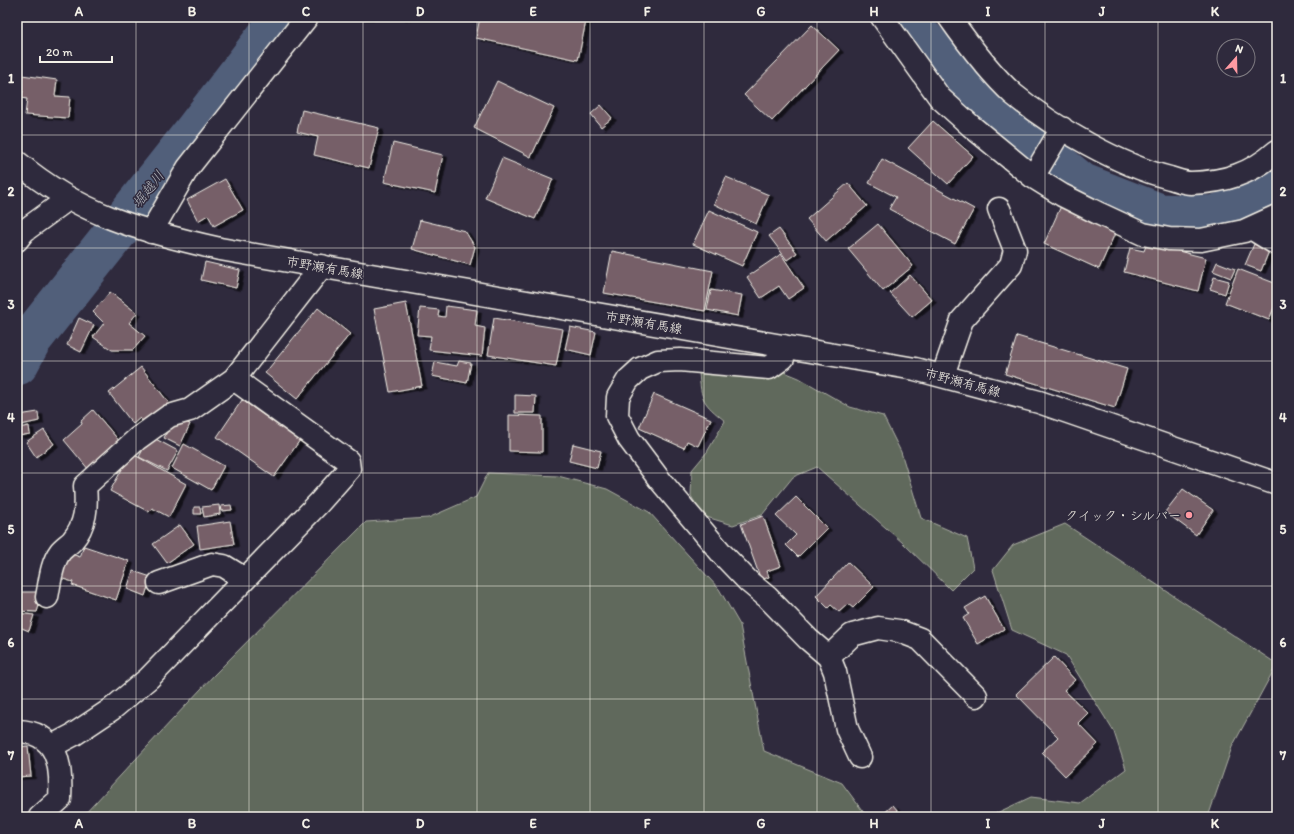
<svg xmlns="http://www.w3.org/2000/svg" width="1294" height="834" font-family="Itim,'Klee One',sans-serif">
  <style>
    .green { fill: #60695c; stroke: #aaada2 }
    .lines { fill: none; stroke-linecap: round; stroke-linejoin: round }
    .river { stroke: #515e7a; stroke-width: 43 }
    .building { fill: #765e68; stroke: #f4f1e8; filter: url(#shadow) }
    .street-casing { stroke: #f4f1e8; stroke-width: 25 }
    .secondary-casing { stroke: #f4f1e8; stroke-width: 25 }
    .street { stroke: #2f2a3d; stroke-width: 22 }
    .secondary { stroke: #2f2a3d; stroke-width: 22 }
    .grid { fill: none; stroke: #f4f1e8; stroke-width: 1; stroke-opacity: 0.55 }
    .poi-dot { fill: #ff9aa2; stroke: #2f2a3d; stroke-width: 1.5 }
    .labels { text-anchor: middle; stroke-width: 3; stroke-linejoin: round; paint-order: stroke }
    .street-label { font-size: 13px; fill: #f4f1e8; stroke: #2f2a3d }
    .poi-label { font-size: 13px; fill: #f4f1e8; stroke: #2f2a3d; text-anchor: end }
    .water-label { font-size: 14px; font-style: italic; fill: #b3b6bc; stroke: #2f2a3d }
    .neatline { fill: none; stroke: #f4f1e8; stroke-width: 1.5 }
    .grid-label { font-size: 13px; text-anchor: middle; font-weight: bold; fill: #f4f1e8 }
  </style>
  <defs>
    <filter id="shadow"><feDropShadow dx="4.5" dy="2.5" stdDeviation="0" flood-color="#0009"/></filter>
  </defs>
  <rect width="100%" height="100%" fill="#2f2a3d"/>
  <filter id="ink" filterUnits="userSpaceOnUse"><feTurbulence type="fractalNoise" baseFrequency=".025" numOctaves="2"/><feDisplacementMap in="SourceGraphic" scale="8" xChannelSelector="R" yChannelSelector="G"/><feConvolveMatrix kernelMatrix="1 2 1 2 8 2 1 2 1" color-interpolation-filters="sRGB"/></filter>
  <g filter="url(#ink)">
    <path class="green" d="M748,357L799,378L850,407L883,416L901,452L921,518L967,538L973,568L951,590L903,543L817,467L793,477L762,515L733,525L703,516L691,496L692,470L707,452L725,421C703,403 701,401 699,372Z
      M488,473L558,476L607,489L649,512L719,589L740,625L764,751L842,783L867,817H82L214,675L366,522L428,518L476,497Z
      M1065,524L1277,664L1232,747L1208,817H988L1031,797L1080,803L1126,769L1114,732L1066,655L1012,630L993,570L1013,545Z"/>
    <g class="lines">
      <path class="river" d="M906,17L919,36L987,107L1081,184L1160,215L1212,217L1258,203L1277,188
        M17,364L30,340L194,133L283,17"/>
    </g>
    <path class="building" d="M359,17H435V18Z
      M480,17H565L586,21L578,60L476,38Z
      M812,25L839,50L772,121L744,95Z
      M22,75L57,80L55,96L70,97L68,118L25,115L27,99L21,98L23,91L17,97V81L21,85Z
      M497,81L554,108L531,157L474,128Z
      M601,105L612,118L601,127L591,114Z
      M302,110L379,128L369,168L314,155L318,137L297,132Z
      M933,121L973,156L948,184L908,148Z
      M393,143L443,155L435,193L384,182Z
      M502,158L553,179L535,219L485,198Z
      M882,159L974,209L955,244L889,209L896,197L869,183Z
      M726,177L769,195L756,224L714,204Z
      M225,179L243,210L214,226L208,215L198,221L187,200Z
      M848,183L867,206L826,241L807,219Z
      M1061,206L1116,231L1099,269L1044,244Z
      M709,210L757,232L742,266L693,244Z
      M420,220L465,231L475,247L470,265L412,249Z
      M878,224L913,266L883,291L848,249Z
      M779,229L797,253L787,260L769,236Z
      M1147,243L1206,258L1198,291L1124,272L1130,248L1144,251Z
      M1254,244L1269,251L1261,271L1245,265Z
      M612,251L713,271L705,311L604,293Z
      M781,254L804,288L788,299L779,286L761,298L747,277Z
      M205,262L240,270L236,288L201,280Z
      M1217,262L1235,269L1231,278L1213,271Z
      M1238,269L1277,284V300L1269,320L1225,303Z
      M910,275L932,300L912,317L890,293Z
      M1214,277L1229,281L1225,294L1210,289Z
      M711,290L742,295L738,316L707,310Z
      M110,292L137,313L129,323L145,336L133,350H112L93,337L104,323L93,312Z
      M406,303L422,386L390,392L374,309Z
      M446,306L477,310L475,326L485,328L482,356L429,350L431,336L417,335L420,308L439,310L438,316L445,317Z
      M318,308L350,334L297,399L265,373Z
      M79,318L94,325L81,352L67,345Z
      M494,318L563,329L556,366L488,355Z
      M570,327L596,332L591,355L565,349Z
      M1017,336L1127,369L1115,408L1005,374Z
      M459,361L471,363L467,383L432,376L435,362L457,366Z
      M141,367L172,407L146,427L140,418L133,424L109,393Z
      M654,394L711,419L698,446L687,441L684,448L639,428Z
      M515,395L536,396L535,413H515Z
      M242,400L300,440L274,477L217,437Z
      M93,410L121,443L89,470L64,440L82,424L81,421Z
      M38,412L39,421L21,425L19,415Z
      M509,415L542,416V452L509,451Z
      M174,417L190,424L180,446L164,438Z
      M29,426L30,434L19,436L18,428Z
      M44,430L54,444L36,457L26,442Z
      M150,436L178,451L167,471L139,457Z
      M184,444L224,466L211,490L172,468Z
      M573,444L601,451L597,468L569,461Z
      M131,453L186,484L169,517L152,508L149,512L110,491Z
      M1183,489L1213,510L1196,535L1165,512Z
      M796,497L827,528L798,557L786,545L796,535L776,516Z
      M219,505L220,514L204,517L202,507Z
      M231,505L232,510L222,511L221,506Z
      M194,507H200L201,514H194Z
      M763,516L781,566L767,571L769,577L761,580L741,524Z
      M230,521L234,544L200,549L197,526Z
      M180,525L194,544L167,563L153,544Z
      M84,546L129,561L116,600L72,585L73,582L60,578L69,553L80,557Z
      M848,562L874,587L853,608L848,604L839,612L831,605L828,608L816,596Z
      M133,571L151,577L145,596L127,589Z
      M17,592H43L37,612L17,611Z
      M985,596L1004,629L978,644L963,618L969,614L965,608Z
      M17,613L34,615L29,631L17,626Z
      M1054,657L1075,680L1064,690L1088,713L1078,723L1098,744L1065,776L1042,752L1058,737L1016,694Z
      M28,746L31,776L17,777V747Z
      M893,805L903,817H880Z"/>
    <g class="lines">
      <defs>
        <path id="street" d="M882,17L940,98L971,126L1033,177L1062,195L1100,214L1143,234L1169,239L1201,240L1244,231L1277,216
          M949,17C966,41 991,74 1013,94C1054,128 1119,165 1170,178C1177,180 1184,183 1191,183C1225,182 1251,174 1277,151
          M1033,177L1062,128
          M1251,228L1277,244
          M151,232L188,168L307,17
          M17,240L24,231L68,199
          M783,346V358L769,368L680,360L658,361L640,369L628,380L618,397L617,416L629,439L659,479L723,555L749,582L767,597L808,639L829,657L852,635L878,628L899,631L920,639L976,696
          M943,375L962,320L1011,265L1015,250L999,209
          M159,583L212,564L224,566L245,579
          M47,597C50,583 51,564 60,552C63,548 68,545 72,541C86,525 87,507 85,486L137,439L169,416L190,410L234,379
          M829,657L835,672L847,729L860,757
          M17,731C58,732 62,765 60,799L40,817
          M52,746L73,735L112,709L149,678L318,504L349,469L348,461L234,379L322,266"/>
        <path id="secondary" d="M17,162C80,215 141,231 220,249L915,369L1039,402L1277,484"/>
      </defs>
      <use href="#street" class="street-casing"/>
      <use href="#secondary" class="secondary-casing"/>
      <use href="#street" class="street"/>
      <use href="#secondary" class="secondary"/>
    </g>
  </g>
  <path class="grid" d="M136,17V817M249,17V817M363,17V817M477,17V817M590,17V817M704,17V817M817,17V817M931,17V817M1045,17V817M1158,17V817M17,135H1277M17,248H1277M17,361H1277M17,473H1277M17,586H1277M17,699H1277"/>
  <circle class="poi-dot" cx="1189" cy="515" r="4"/>
  <g class="labels">
    <g class="street-label">
      <text transform="translate(325 267) rotate(10)" y="5">市野瀬有馬線</text>
      <text transform="translate(644 322) rotate(10)" y="5">市野瀬有馬線</text>
      <text transform="translate(963 382) rotate(15)" y="5">市野瀬有馬線</text>
    </g>
    <g class="poi-label">
      <text x="1181" y="520">クイック・シルバー</text>
    </g>
    <g class="water-label">
      <text transform="translate(148 189) rotate(-52)" y="5">堀越川</text>
    </g>
  </g>
  <rect width="1294" height="834" fill="none" stroke="#2f2a3d" stroke-width="44"/>
  <g transform="translate(1236 58) rotate(20)"><circle r="19" fill="#2f2a3d" stroke="#7e7a81"/>
  <path d="M0-3L7 15L0 10L-7 15Z" fill="#ff9aa2"/>
  <text y="-6" font-size="11" font-weight="bold" text-anchor="middle" fill="#f4f1e8">N</text>
  </g>
  <path d="M40 56v6h72v-6" fill="none" stroke="#f4f1e8" stroke-width="2"/>
  <text x="46" y="56" font-size="12" fill="#f4f1e8" stroke="#2f2a3d" stroke-width="3" paint-order="stroke">20 m</text>
  <rect x="22" y="22" width="1250" height="790" class="neatline"/>
  <g class="grid-label">
    <text x="79" y="16">A</text>
    <text x="192" y="16">B</text>
    <text x="306" y="16">C</text>
    <text x="420" y="16">D</text>
    <text x="533" y="16">E</text>
    <text x="647" y="16">F</text>
    <text x="761" y="16">G</text>
    <text x="874" y="16">H</text>
    <text x="988" y="16">I</text>
    <text x="1102" y="16">J</text>
    <text x="1215" y="16">K</text>
    <text x="11" y="83">1</text>
    <text x="1283" y="83">1</text>
    <text x="11" y="196">2</text>
    <text x="1283" y="196">2</text>
    <text x="11" y="309">3</text>
    <text x="1283" y="309">3</text>
    <text x="11" y="422">4</text>
    <text x="1283" y="422">4</text>
    <text x="11" y="534">5</text>
    <text x="1283" y="534">5</text>
    <text x="11" y="647">6</text>
    <text x="1283" y="647">6</text>
    <text x="11" y="760">7</text>
    <text x="1283" y="760">7</text>
    <text x="79" y="828">A</text>
    <text x="192" y="828">B</text>
    <text x="306" y="828">C</text>
    <text x="420" y="828">D</text>
    <text x="533" y="828">E</text>
    <text x="647" y="828">F</text>
    <text x="761" y="828">G</text>
    <text x="874" y="828">H</text>
    <text x="988" y="828">I</text>
    <text x="1102" y="828">J</text>
    <text x="1215" y="828">K</text>
  </g>
</svg>
